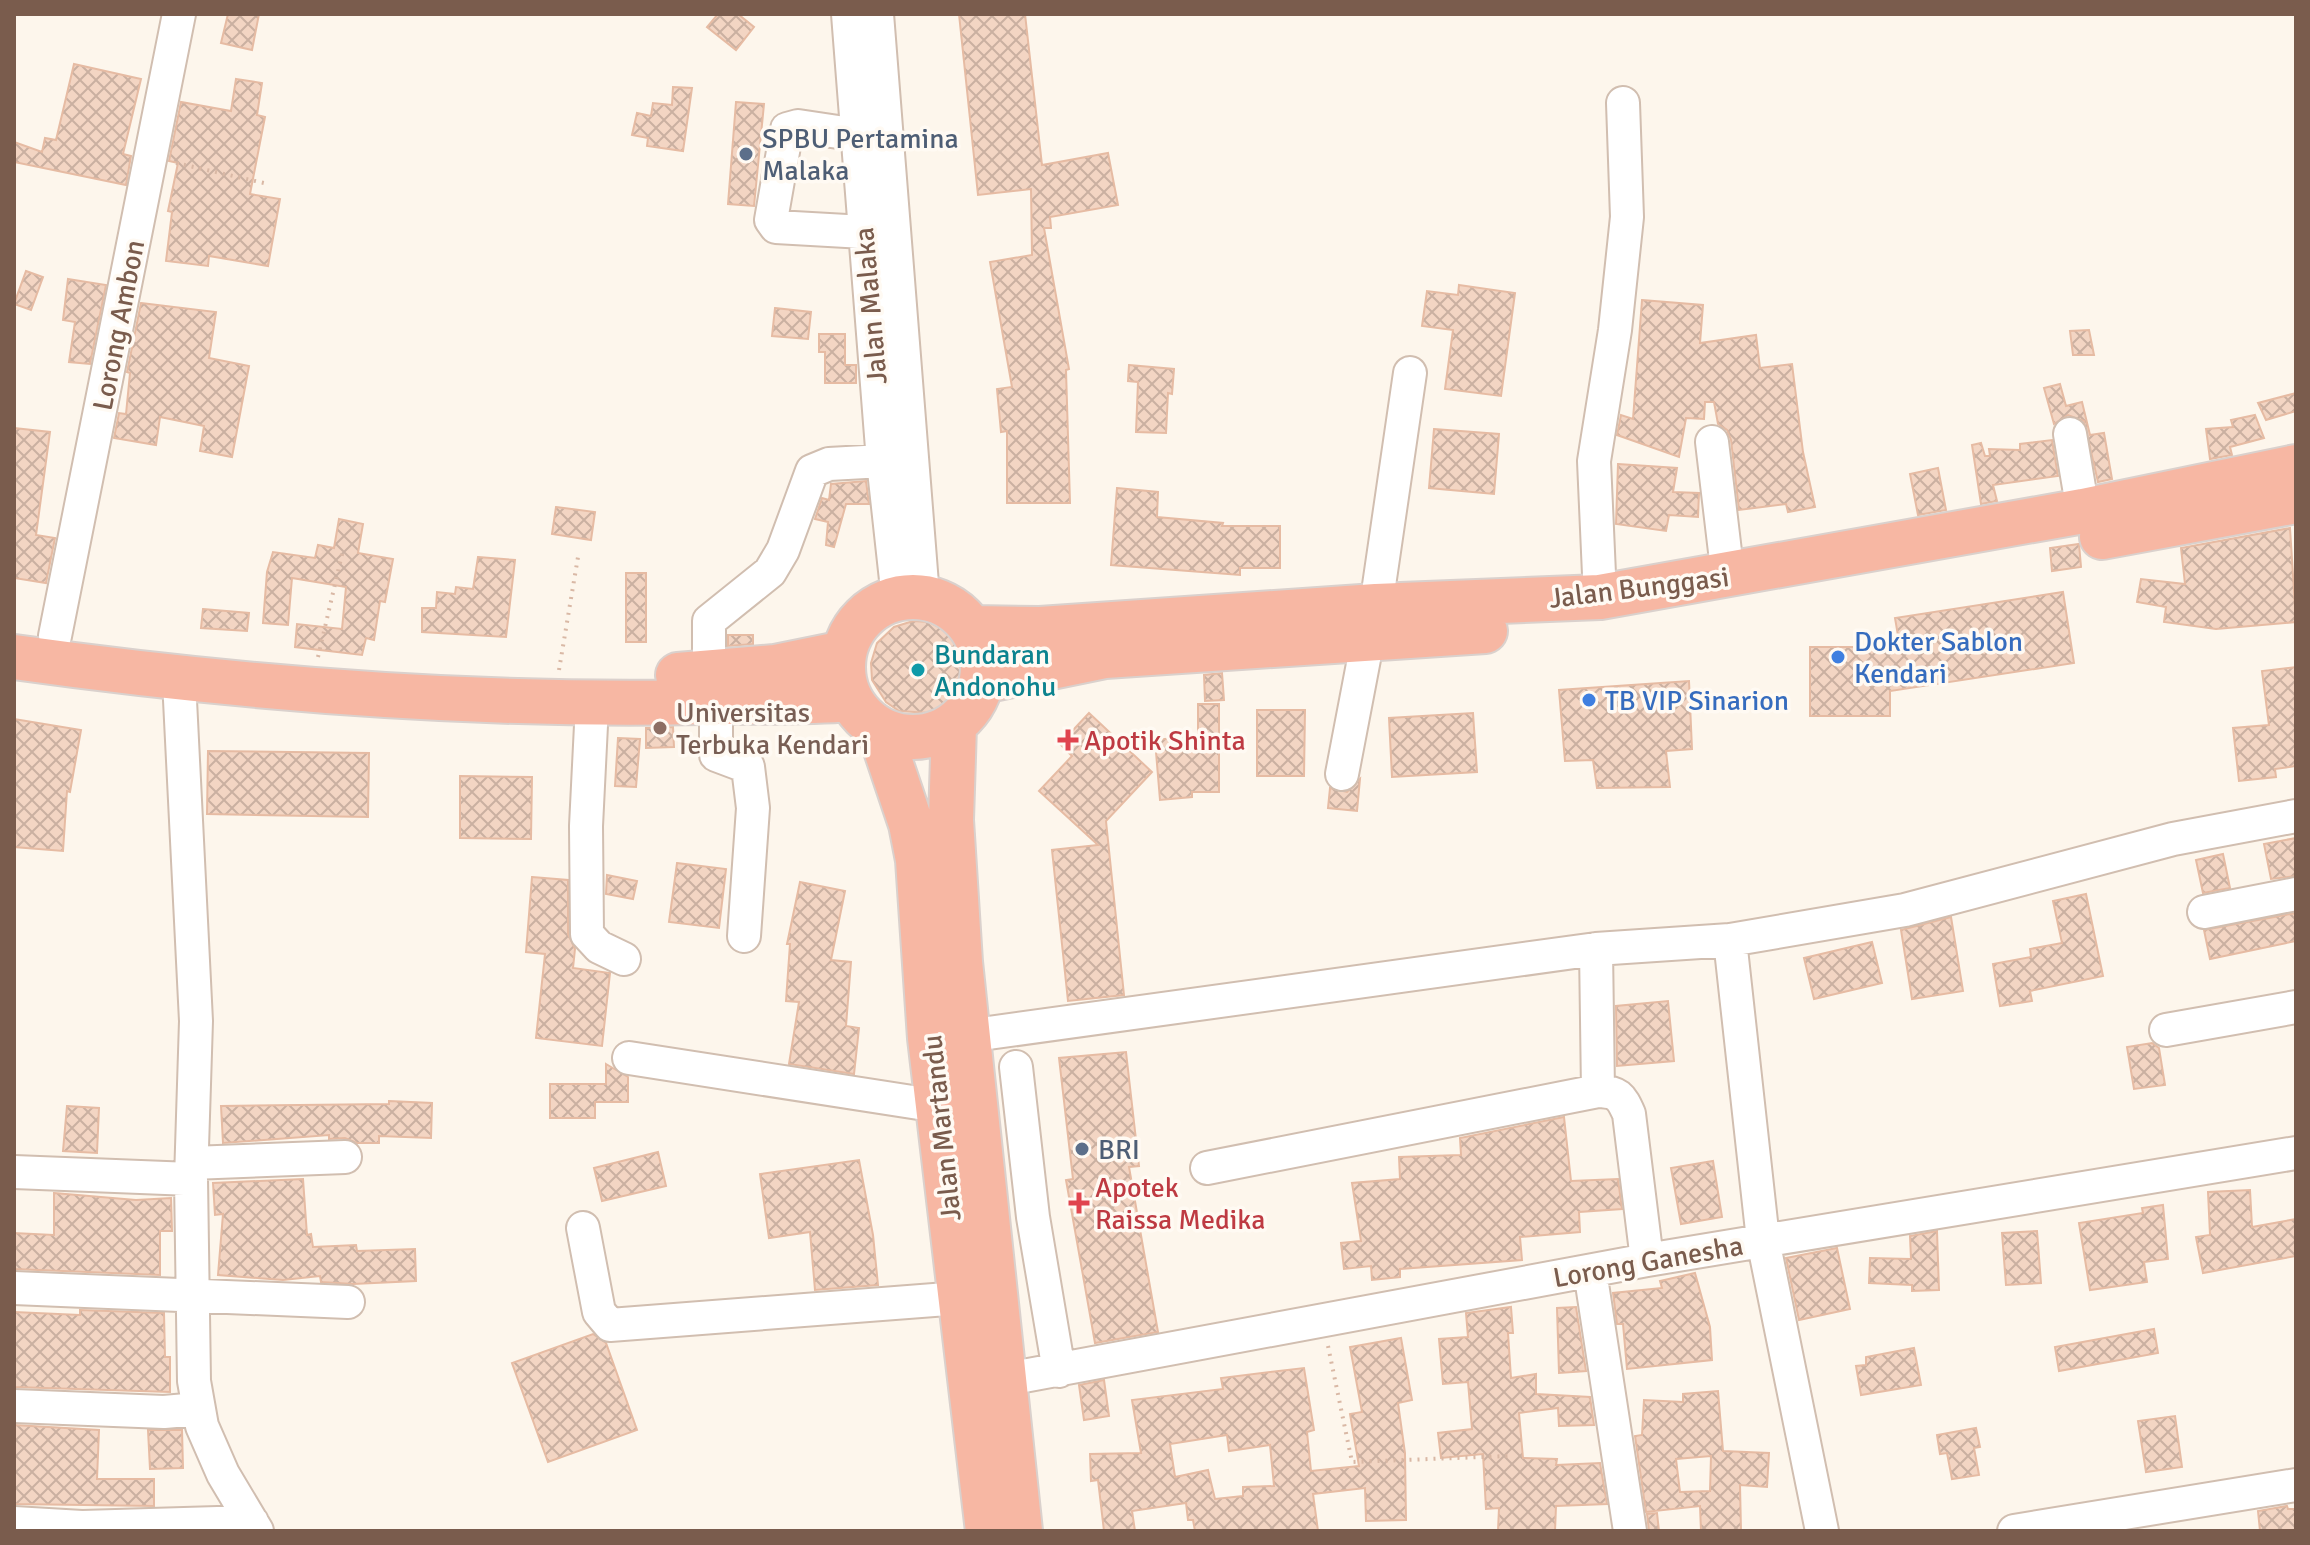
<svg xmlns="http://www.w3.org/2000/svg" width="2310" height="1545" font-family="Signika,sans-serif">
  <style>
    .building { fill: url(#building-cross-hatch); stroke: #e6bba3; stroke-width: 2; fill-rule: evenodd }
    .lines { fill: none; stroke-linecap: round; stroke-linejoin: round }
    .minor-casing { stroke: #d1beb0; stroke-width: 36 }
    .highway-casing { stroke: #dad1cd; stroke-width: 48 }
    .path { stroke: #d9b8a5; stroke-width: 4; stroke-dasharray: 2 6; stroke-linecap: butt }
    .minor { stroke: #fff; stroke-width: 32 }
    .highway { stroke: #f7b7a3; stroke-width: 44 }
    .service-dot { fill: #5c6f8a; stroke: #fffaf3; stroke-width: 3 }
    .shop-dot { fill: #3f7fe0; stroke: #fffaf3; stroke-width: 3 }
    .culture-dot { fill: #0f9aa8; stroke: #fffaf3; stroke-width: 3 }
    .education-dot { fill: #8d6e63; stroke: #fffaf3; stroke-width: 3 }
    .health-dot { fill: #e0444e; stroke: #fffaf3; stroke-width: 3 }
    .labels { text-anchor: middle; stroke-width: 7; stroke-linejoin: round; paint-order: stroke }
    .service-label { font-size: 28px; fill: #4e5e75; stroke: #fffaf3; text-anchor: start }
    .street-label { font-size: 28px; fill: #7a5c4d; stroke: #fffaf3 }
    .shop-label { font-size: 28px; fill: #366cbe; stroke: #fffaf3; text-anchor: start }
    .culture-label { font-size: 28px; fill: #0d838f; stroke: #fffaf3; text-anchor: start }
    .education-label { font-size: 28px; fill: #785e54; stroke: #fffaf3; text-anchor: start }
    .health-label { font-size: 28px; fill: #be3a42; stroke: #fffaf3; text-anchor: start }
  </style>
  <defs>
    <pattern id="building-cross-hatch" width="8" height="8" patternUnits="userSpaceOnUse" patternTransform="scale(2)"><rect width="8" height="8" fill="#f3d5c3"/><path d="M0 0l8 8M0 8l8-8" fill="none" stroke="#cab0a1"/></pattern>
  </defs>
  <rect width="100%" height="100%" fill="#fdf6ec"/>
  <path class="building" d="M228,14H259L252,50L221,43Z
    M718,14H738L754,27L736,50L707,27Z
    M959,14H1025L1042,165L1108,153L1118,205L1050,217L1051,228H1044L1069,369L1066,370L1070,503H1007V431L1001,432L997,389L1012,387L990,262L1032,255L1031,189L978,195Z
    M74,64L141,79L123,154L131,156L126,185L14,162V142L42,152L45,138L56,140Z
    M236,79L262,83L257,115L265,117L250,194L280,199L268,266L209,256L208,266L166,261L172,212L168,211L178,163L169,161L181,102L231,111Z
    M673,87L692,88L683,151L647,146L648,138L632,135L637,113L651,116L653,103L672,105Z
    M736,102L764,104L754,206L728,204Z
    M26,271L43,277L31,310L14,304Z
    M68,279L106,285L90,364L69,362L75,322L63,320Z
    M1459,285L1515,293L1501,396L1445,389L1453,330L1422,326L1427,291L1458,295Z
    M1642,300L1703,305L1700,343L1756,335L1760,368L1792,364L1803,452L1815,507L1788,512L1786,504L1739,510L1731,440L1727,430L1718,424L1714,402H1705L1704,419L1686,418L1679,457L1617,435L1621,415L1633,419Z
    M141,303L216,312L209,358L249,366L232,457L200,451L204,426L160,417L156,445L114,438L119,413L126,414L130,373L127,372Z
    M775,308L811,312L808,339L772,336Z
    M2089,330L2094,355H2073L2070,331Z
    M819,334H845V365H856V383H825V352H819Z
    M1129,365L1174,369L1172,394L1168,393L1166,433L1136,432L1138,382L1128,381Z
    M2060,384L2066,406L2082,402L2090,435L2104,433L2112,479L2098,482L2084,421L2068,415L2054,424L2044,388Z
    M2296,393V411L2266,420L2258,403Z
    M2255,415L2264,438L2230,447L2232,455L2210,459L2206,429L2233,427L2231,420Z
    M14,428L50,432L36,535L55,538L46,583L14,578Z
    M1434,429L1499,434L1494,494L1429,488Z
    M2052,440L2058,476L1993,485L1997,501L1981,504L1972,445L1981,443L1985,456H1990L1989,449L2020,450V444Z
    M1618,464L1677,468L1673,492L1699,493L1698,517L1669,515L1666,531L1616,524Z
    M1938,468L1946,510L1918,515L1910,474Z
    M866,481L869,504H846L834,547L826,545L828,522L815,519L822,498L829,500L831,484Z
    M1117,488L1158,492L1157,517L1223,523L1222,526H1280V568H1240V575L1111,565Z
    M556,507L595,512L591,540L552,534Z
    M339,519L363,524L358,553L393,559L385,602L380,601L374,640L366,638L362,655L295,647L297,624L342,629L346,587L292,578L288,625L263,623L267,572L273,552L315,558L318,545L334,548Z
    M2290,528L2296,622L2216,629L2164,622L2166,607L2137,602L2141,579L2185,584L2181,548Z
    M2079,544L2081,567L2052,571L2050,548Z
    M478,557L515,560L506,637L422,632V608H436L437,592L455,594L456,587L473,589Z
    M626,573H646V642H626Z
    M2063,592L2074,663L1890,691V716H1810V647H1900L1895,618Z
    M203,609L249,613L247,631L201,628Z
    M913,621L929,622L949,632L965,659L958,694L930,713L899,711L886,702L872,680L871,663L877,643L894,627Z
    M728,635H753V644L728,646Z
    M2296,667V766L2275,769L2276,777L2239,781L2233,728L2269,725L2262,671Z
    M1222,673L1224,700L1205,701L1204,675Z
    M1689,681L1692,749L1666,751L1670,787L1597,788L1593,760L1565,761L1559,690Z
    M1198,704H1219V792H1192V797L1160,800L1155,740L1198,736Z
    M1257,710H1305L1304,776H1257Z
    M1089,713L1152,772L1106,821L1124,995L1068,1001L1052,850L1098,845L1039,791L1072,756L1060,744Z
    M1473,713L1477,772L1392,777L1389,718Z
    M14,719L81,730L70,792L67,791L63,851L14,847Z
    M673,727L674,747L646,748V728Z
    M618,738L640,739L636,787L615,786Z
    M208,751L369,753L368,817L207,814Z
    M460,776L532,777L531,839L460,838Z
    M1360,779L1357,811L1328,808L1330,788L1347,792Z
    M2296,838V876L2271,879L2264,844Z
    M2223,854L2230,888L2203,893L2196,860Z
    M677,863L726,869L719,928L669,922Z
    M607,875L637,881L633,899L606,894Z
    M532,877L568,880V934L575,949L573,968L610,973L602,1046L536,1038L545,954L526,952Z
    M800,882L845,891L831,960L851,962L846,1026L859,1028L854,1074L789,1064L799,1002L786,1001L790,944H787Z
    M2086,894L2103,976L2030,991L2032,1001L2000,1006L1993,964L2031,957L2030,949L2062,943L2053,901Z
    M2296,913V941L2210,959L2204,930Z
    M1951,917L1963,991L1912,999L1901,930Z
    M1872,942L1882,983L1814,999L1804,958Z
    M1668,1001L1674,1061L1617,1066L1616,1006Z
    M2152,1043L2159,1048L2165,1085L2134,1089L2127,1047Z
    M1126,1052L1139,1166L1129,1167L1158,1332L1095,1343L1066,1180L1073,1179L1059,1058Z
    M606,1064L628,1077V1102H595V1118H550V1084H606Z
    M389,1101L432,1103L431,1138L379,1136V1143H357L345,1138L329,1139V1135L223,1143L221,1106L389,1104Z
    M67,1106L99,1108L97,1153L63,1151Z
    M1564,1117L1571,1181L1618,1179L1622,1209L1579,1212L1580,1232L1520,1237L1522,1260L1400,1269V1277L1372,1280L1371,1266L1344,1269L1341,1243L1361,1241L1352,1183L1400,1179L1399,1157L1461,1155L1460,1138Z
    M658,1152L666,1186L602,1201L594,1168Z
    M859,1160L873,1235L878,1285L815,1290L810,1232L769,1238L760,1174Z
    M1713,1161L1722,1217L1681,1224L1671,1168Z
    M303,1179L307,1235L311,1234L313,1247L356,1245L357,1251L415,1249L416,1281L353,1284L321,1282L320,1276L283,1280L218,1275L223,1214L215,1215L213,1183Z
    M2250,1190L2252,1227L2296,1219V1256L2203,1273L2196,1237L2210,1235L2208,1192Z
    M54,1193L136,1200L171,1198L172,1231H160V1275L14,1269V1233L54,1235Z
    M2163,1205L2168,1259L2144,1262L2147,1282L2090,1290L2079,1223L2143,1213L2142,1208Z
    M1937,1231L1939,1290L1912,1291V1285L1869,1283L1870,1258L1911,1259L1910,1236Z
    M2037,1231L2041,1283L2006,1285L2002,1233Z
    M1837,1248L1850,1309L1799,1320L1786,1258Z
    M1695,1273L1710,1327L1712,1360L1627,1369L1623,1324H1617L1613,1293L1662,1288L1660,1281Z
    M1511,1307L1513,1333H1508L1511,1378L1536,1374V1394L1590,1397L1594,1425L1559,1426L1558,1408L1519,1413L1523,1458L1557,1459L1556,1465L1600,1463L1607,1504L1556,1506L1555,1531H1498L1499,1508L1486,1509L1483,1454L1441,1458L1438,1433L1472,1429L1468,1382L1443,1384L1439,1339L1468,1337L1466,1313Z
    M1576,1307L1586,1371L1559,1373L1557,1308Z
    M80,1310L164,1313L165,1357H170V1392L14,1387L15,1312L80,1315Z
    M2154,1329L2158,1353L2059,1371L2055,1347Z
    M593,1334L606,1343L637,1430L548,1462L512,1363Z
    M1401,1338L1412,1400L1398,1403L1405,1453L1406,1520L1366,1521L1365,1488L1313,1494L1318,1531H1195L1193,1520H1188L1186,1503L1132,1511L1135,1531H1104L1098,1480L1091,1481L1090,1454L1141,1453L1132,1400L1223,1389L1221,1378L1304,1368L1314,1430L1307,1432L1311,1471L1359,1466L1350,1414L1362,1412L1350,1347ZM1227,1435L1229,1451L1270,1445L1274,1486L1243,1487V1496L1215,1499L1208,1470L1175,1477L1170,1444Z
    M1914,1348L1921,1385L1861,1395L1856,1366L1866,1365V1357Z
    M1104,1380L1109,1416L1084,1420L1079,1385Z
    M1718,1391L1723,1451L1769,1453L1767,1487L1740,1485L1741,1531H1701L1700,1506L1646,1512L1635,1436L1642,1435L1644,1400L1683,1402V1394ZM1711,1456L1710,1491L1680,1492L1676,1459Z
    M2175,1416L2182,1467L2146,1472L2138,1421Z
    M14,1425L99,1430L97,1479H154V1506L14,1504Z
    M1976,1428L1980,1447L1974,1448L1979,1475L1952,1479L1947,1453L1940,1454L1937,1435Z
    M148,1430H182L183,1468L150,1469Z
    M2287,1506L2288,1509H2296V1531H2260L2258,1511Z
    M1657,1513L1659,1531H1649L1647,1514Z"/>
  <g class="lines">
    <defs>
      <path id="minor" d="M848,14L883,461L898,598
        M877,14L923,597
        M858,135L798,126L787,129L771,220L776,227L864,232
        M2070,434L2083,511
        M1712,442L1728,577
        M1600,597L1594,461L1615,330L1627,217L1623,103
        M1376,606L1410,373
        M55,636L179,14
        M709,674V621L770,572L783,550L812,471L829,464L883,461
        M179,680L196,1021L191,1179L194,1381L202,1426L223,1474L257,1531
        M716,702V755L748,767L753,808L744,936
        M592,705L586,826L587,934L599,947L624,959
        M1342,774L1368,638
        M2204,912L2296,894
        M1730,940L1763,1240L1822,1531
        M1596,949L1598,1091
        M2166,1030L2296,1007
        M967,1036L1596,949L1730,940L1905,910L2173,839L2296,816
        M629,1058L938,1106
        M1016,1067L1033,1217L1059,1371
        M192,1163L345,1157
        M1207,1168L1598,1091C1618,1092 1621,1096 1629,1114L1647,1260
        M14,1172L191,1179
        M583,1228L599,1312L610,1325L960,1298
        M1590,1271L1630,1531
        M14,1288L348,1302
        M1002,1380L1647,1260L2296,1153
        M14,1406L164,1412L198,1409
        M14,1523L82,1527L252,1522
        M2014,1531L2296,1485"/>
      <path id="highway" d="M2102,537L2296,501
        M843 667a70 70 0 1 1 140 0a70 70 0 1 1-140 0Z
        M973,628L1040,629L1376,606L1600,597L2083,511L2296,467
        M14,657C244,689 472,707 704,702C753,701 802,703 850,699
        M678,675L775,667L844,653
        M983,681L1105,656L1485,631
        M954,726L951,820L960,962L1020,1531
        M879,729L911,824L918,860L930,1038L988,1531"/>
    </defs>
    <use href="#minor" class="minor-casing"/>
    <use href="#highway" class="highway-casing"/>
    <path class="path" d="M176,163L264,183
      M318,657L343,550
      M559,670L578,557
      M1328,1346L1352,1462L1508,1456"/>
    <use href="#minor" class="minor"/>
    <use href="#highway" class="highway"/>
  </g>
  <g class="service-dot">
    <circle cx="746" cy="154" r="8"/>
    <circle cx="1082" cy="1149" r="8"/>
  </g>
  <g class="shop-dot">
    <circle cx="1838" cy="657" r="8"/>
    <circle cx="1589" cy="700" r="8"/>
  </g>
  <circle class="culture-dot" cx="918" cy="670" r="8"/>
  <circle class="education-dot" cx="660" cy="728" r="8"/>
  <g class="health-dot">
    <path d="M1064 728h8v8h8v8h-8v8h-8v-8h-8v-8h8z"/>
    <path d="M1075 1191h8v8h8v8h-8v8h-8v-8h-8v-8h8z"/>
  </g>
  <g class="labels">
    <g class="service-label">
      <text x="762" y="148">SPBU Pertamina<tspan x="762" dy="32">Malaka</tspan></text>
      <text x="1098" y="1159">BRI</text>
    </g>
    <g class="street-label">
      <text transform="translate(870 306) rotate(-95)" y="10">Jalan Malaka</text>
      <text transform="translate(118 325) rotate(-79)" y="10">Lorong Ambon</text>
      <text transform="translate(1639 587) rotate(-7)" y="10">Jalan Bunggasi</text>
      <text transform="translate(941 1128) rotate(-96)" y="10">Jalan Martandu</text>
      <text transform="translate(1648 1261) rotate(-10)" y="10">Lorong Ganesha</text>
    </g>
    <g class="shop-label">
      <text x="1854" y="651">Dokter Sablon<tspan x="1854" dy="32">Kendari</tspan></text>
      <text x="1605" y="710">TB VIP Sinarion</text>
    </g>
    <g class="culture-label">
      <text x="934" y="664">Bundaran<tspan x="934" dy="32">Andonohu</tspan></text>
    </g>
    <g class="education-label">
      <text x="676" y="722">Universitas<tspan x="676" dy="32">Terbuka Kendari</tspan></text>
    </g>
    <g class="health-label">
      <text x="1084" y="750">Apotik Shinta</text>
      <text x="1095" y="1197">Apotek<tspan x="1095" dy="32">Raissa Medika</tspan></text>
    </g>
  </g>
  <rect width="2310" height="1545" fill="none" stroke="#7a5c4d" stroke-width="32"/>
</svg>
